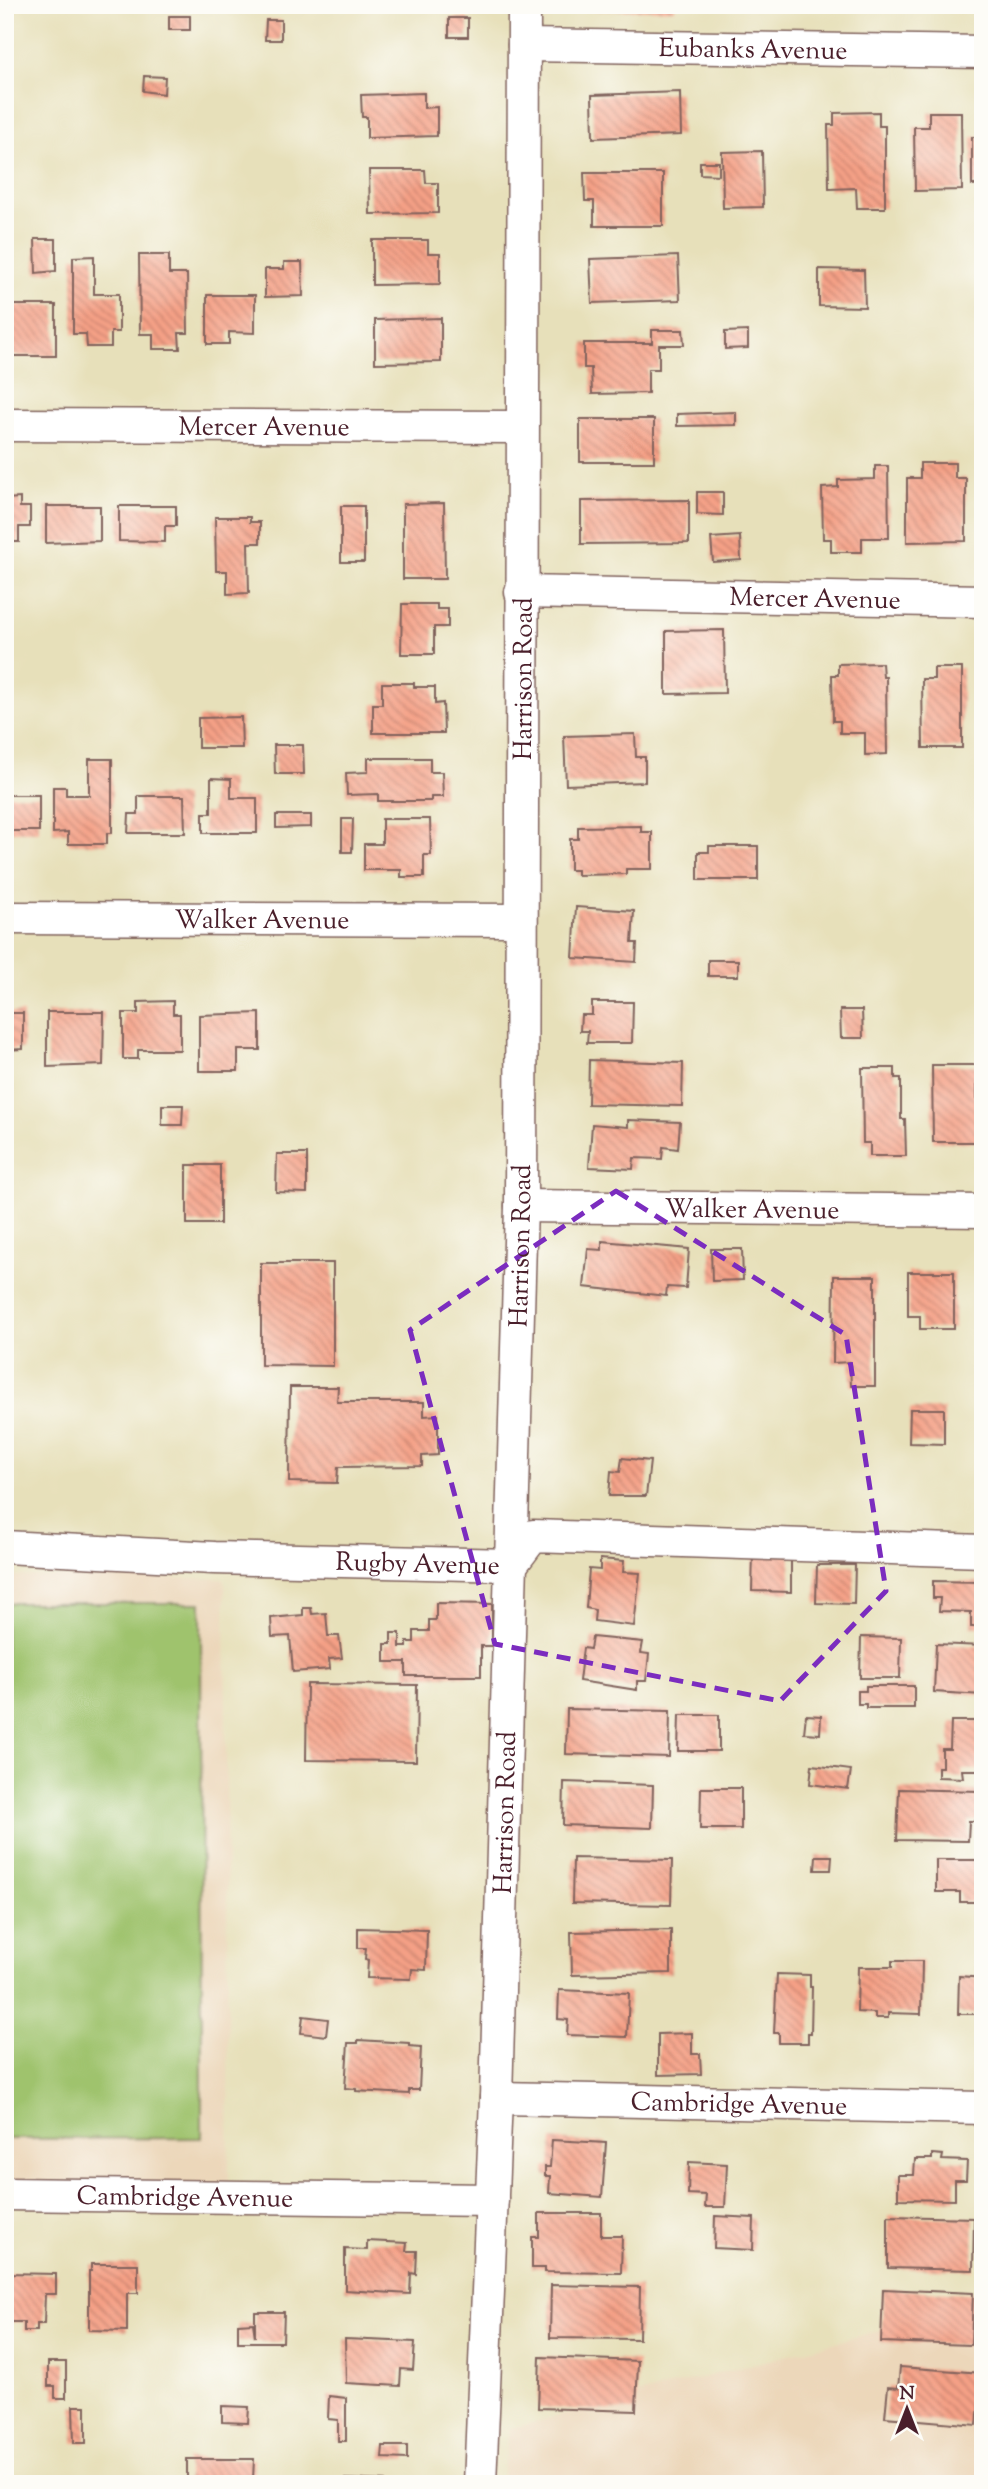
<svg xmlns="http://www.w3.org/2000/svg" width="988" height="2489" font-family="'Sorts Mill Goudy',serif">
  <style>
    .built { fill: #ecd7ba }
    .grass { fill: #9fc36d; stroke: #74714c; stroke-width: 2 }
    .building { fill: url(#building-back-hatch) }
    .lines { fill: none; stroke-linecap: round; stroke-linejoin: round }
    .street-casing { stroke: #81635d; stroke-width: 35 }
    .street { stroke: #fff; stroke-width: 32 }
    .marked { fill: none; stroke: #7b2cbf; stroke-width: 5; stroke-dasharray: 14 9; stroke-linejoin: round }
    .labels { text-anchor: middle; stroke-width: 6; stroke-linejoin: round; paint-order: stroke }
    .street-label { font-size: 26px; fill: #4a1f2b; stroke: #fdfcf7 }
  </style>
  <defs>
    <pattern id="building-back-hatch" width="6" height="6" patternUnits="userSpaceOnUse" patternTransform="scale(1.75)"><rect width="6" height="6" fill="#f5a086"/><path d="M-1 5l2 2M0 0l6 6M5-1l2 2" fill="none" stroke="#c8826e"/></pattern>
  </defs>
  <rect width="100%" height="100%" fill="#fdfcf7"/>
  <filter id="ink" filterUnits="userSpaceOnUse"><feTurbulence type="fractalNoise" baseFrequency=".0143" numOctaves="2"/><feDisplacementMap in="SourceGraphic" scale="14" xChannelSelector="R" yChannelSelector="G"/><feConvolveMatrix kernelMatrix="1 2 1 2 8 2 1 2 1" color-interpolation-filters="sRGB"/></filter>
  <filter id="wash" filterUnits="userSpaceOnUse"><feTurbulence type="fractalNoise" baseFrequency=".00686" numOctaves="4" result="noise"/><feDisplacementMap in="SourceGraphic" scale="28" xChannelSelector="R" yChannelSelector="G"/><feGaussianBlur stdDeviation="1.57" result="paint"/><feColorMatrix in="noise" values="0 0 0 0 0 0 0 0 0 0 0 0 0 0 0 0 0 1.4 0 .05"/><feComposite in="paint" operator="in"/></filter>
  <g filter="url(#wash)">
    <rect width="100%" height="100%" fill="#e7e0ba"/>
    <path class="built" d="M5,1576L225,1579L229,2196L5,2194Z
      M983,2303V2484H501L509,2429Z"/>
    <path class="grass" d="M5,1603H201L202,2138L5,2139Z"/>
    <g id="blocks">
      <path class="building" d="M587,5H675V9L587,11Z
        M169,16H190V30H169Z
        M449,18H468V37H449Z
        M266,20H281V40H265Z
        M144,76L165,77L164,94L143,91Z
        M680,92L681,135L593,138L592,95Z
        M424,93V108L437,107V136L367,138V117H362L361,95Z
        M879,112V126H885V208H857L856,188L829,189L828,125H834V113Z
        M929,112H961L962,190L915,191L914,127H929Z
        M972,137H983V185H972Z
        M762,151L763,207L723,208L722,152Z
        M700,162H719V175L700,174Z
        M369,170H425L426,183H438V213L370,214Z
        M584,173H663V226H594V201H585Z
        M35,239H56V271L36,273Z
        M372,240H428V253H440V284L372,285Z
        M139,255H169V274H187L188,333H179L180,349H153V334H140Z
        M94,256V294H119V332H111V347H87L86,334H73V257Z
        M678,256L680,300L592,303L590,259Z
        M284,262H302L303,296L265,297V269H284Z
        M819,269L864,270L865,307L819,306Z
        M207,295H255V333L229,332V344H207Z
        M9,305H56V356H9Z
        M441,318V362L375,363V320Z
        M652,330H683L684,345H659V369H648V393L592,394L591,368H584V343H652Z
        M748,331V348L725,349V332Z
        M736,412V425L677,426V414Z
        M580,419H654V462H580Z
        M920,463H955V478H966V541L907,542V478H920Z
        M875,466H888L889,538H862V552H831V539H823L822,488L838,487V480L875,479Z
        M697,492H723V515L697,514Z
        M20,498V507H30V527H19V542H5V499Z
        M689,500V543L581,544V501Z
        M444,503L445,579H403V504Z
        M46,506H100V541L46,543Z
        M119,506H176V526H165V542L119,541Z
        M341,506H364V562H341Z
        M215,517H250V522H260V543H248L249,593L227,594V571H216Z
        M740,536L741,560L713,562L711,538Z
        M402,604H437V609H448V627H434V654H401Z
        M724,630L725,693L666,694V631Z
        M882,663L883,677H886L887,754L865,755V733H840V721H833L832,675H838V664Z
        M934,668H962V748H923L922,679H934Z
        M382,683H414V687H435V704L443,703L444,733H373V704H382Z
        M980,709H983V749H980Z
        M241,717L242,748H198V718Z
        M635,734L636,757H645V782L566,785L564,736Z
        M274,745H303L304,774H275Z
        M368,758H430V772H442L443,797H431V801H378V794L347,795L346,773L368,772Z
        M89,759H112V833H107V844H68V832L53,833V787H66V795H89Z
        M211,778L231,779V798H257V833H203V813H211Z
        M5,795H39V831H5Z
        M138,796H184L185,833H128L129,814H138Z
        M276,815H311V827L276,828Z
        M342,819H353L352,852H342Z
        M382,819H430L431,855H424V877H401V870H364V844H382Z
        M641,826V832H652V869H626V874L577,875V870H570V839H578V827Z
        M709,846H758V880H698V852H709Z
        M576,907L634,911L632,943H637L636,962L573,958Z
        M708,960H738V976H708Z
        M173,1001V1014H180V1050H138V1059H123V1013H138V1002Z
        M592,1002H633L632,1043H587L588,1031H580L581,1015H592Z
        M840,1010H862L863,1038H841Z
        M47,1012H104L103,1065L47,1067Z
        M5,1013H23V1049L5,1050Z
        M260,1013V1050H238V1071H199V1015Z
        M589,1060L683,1063L682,1106L588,1104Z
        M932,1065H977V1142H933Z
        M862,1068H895V1078H901V1119H905L906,1156H870V1143H863Z
        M162,1105H183L182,1125H162Z
        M628,1120L680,1122L678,1149L663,1147L662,1159L634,1158L633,1169L589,1167L592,1124L628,1127Z
        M277,1154H307V1193L276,1192Z
        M187,1165H220V1224H187Z
        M602,1241L689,1249L686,1288L667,1287L666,1296L584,1287L588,1249L602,1250Z
        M711,1249H742L743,1280L712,1281Z
        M261,1263H333V1366L261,1365Z
        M908,1272H954V1329H920V1316H908Z
        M834,1276H875V1386H851L850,1362L833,1363Z
        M290,1387H338L337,1402H424V1416L438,1415V1455L422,1456V1466L338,1467L337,1483L289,1482Z
        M910,1409H944V1444L909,1443Z
        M622,1458L650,1461L646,1496H609L611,1471L620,1472Z
        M753,1554H791V1592L752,1591Z
        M600,1559L624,1561L623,1572L640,1573L634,1626L594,1621L595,1610L586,1608L589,1569L600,1570Z
        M817,1565H855L854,1604L816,1603Z
        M933,1581L983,1582V1627H971V1612L939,1611L940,1598H933Z
        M436,1603L492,1604V1646H481V1676H406V1662H385V1644H391V1633H400V1647H407V1642H414V1631H429V1620H436Z
        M303,1608H311L312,1614L326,1613L328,1636H339L342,1658L329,1659L330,1669L293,1672L290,1636L272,1637L271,1618L303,1615Z
        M592,1637L643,1642L641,1653L649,1654L646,1681H637V1690L579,1681L583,1648L590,1649Z
        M861,1637L901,1638L900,1678H860Z
        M936,1644L983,1646V1695L934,1692Z
        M307,1684L417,1685L416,1761L306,1760Z
        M866,1686H914V1708H866V1704H858V1691H866Z
        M567,1709L670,1711L669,1757L566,1754Z
        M679,1715H719V1751H678Z
        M806,1715L821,1716L820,1734L804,1733Z
        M951,1721H983V1770H962L963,1778L938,1777V1767H942V1749H950Z
        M812,1765L851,1770L848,1789L810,1784Z
        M564,1782L653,1785L652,1828L563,1825Z
        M701,1788H741V1829H700Z
        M899,1789L979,1791V1821H969L968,1841L897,1840Z
        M816,1856H832L831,1870H815Z
        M573,1858L672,1860L671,1905L572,1903Z
        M936,1860H983L981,1902H960V1892H936Z
        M358,1928L427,1930L426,1970L412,1969L411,1979L367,1978L368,1960L365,1959L366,1948H358Z
        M671,1930V1973L572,1975L571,1932Z
        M892,1961H922L921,2014L888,2013V2018H875V2013L857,2012L858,1967H892Z
        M777,1974L810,1975V1987H812L811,2033H808V2043H779V2033H774Z
        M959,1976L983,1978V2018H976V2014H958Z
        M559,1990L629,1993L627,2037L567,2035L568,2020L558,2019Z
        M303,2016L328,2019L326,2036L301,2033Z
        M692,2033V2054H700L701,2074L658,2075V2034Z
        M358,2040L409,2043V2046L421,2047L419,2090H409V2094L356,2091V2089L345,2088L348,2043H358Z
        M552,2140L606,2143L602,2197L549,2193L550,2176H545V2167H550Z
        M932,2154L943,2155L942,2160L967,2161L966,2180H955V2200L898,2199V2175H914L915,2159H932Z
        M689,2162L727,2164L725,2207H705L706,2195L688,2194Z
        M539,2213H601V2236H622L621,2273L545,2272V2268H532V2237H539Z
        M715,2216L754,2218L753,2250L714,2248Z
        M888,2216L974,2218L973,2270L888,2268Z
        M367,2241L407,2243L406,2251H417L416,2274L411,2273L410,2294L345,2290V2249L367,2250Z
        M91,2264H138V2293H127V2331L89,2330V2271H91Z
        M5,2273L56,2274V2294H45L44,2324H37V2331H24V2322H5Z
        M551,2285L640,2287L639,2339L550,2338Z
        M883,2289L973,2293L971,2345L881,2342Z
        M255,2312H284L283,2342H238V2324L253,2323L255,2337Z
        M345,2339L415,2342L413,2370L401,2369L400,2386L346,2383Z
        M540,2357L638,2361L636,2411L538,2408Z
        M48,2362H66V2398H55V2386H48Z
        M900,2367L982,2373L977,2425L885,2417L888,2387L898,2388Z
        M329,2396L346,2398V2441H338V2420L328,2419Z
        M73,2406H86V2443H74Z
        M222,2406L249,2407L248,2423L222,2422Z
        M383,2446H407V2459L382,2458Z
        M187,2459H254L253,2479H242V2484H187Z
        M346,2479L385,2481V2484H346Z"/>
    </g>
  </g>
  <g filter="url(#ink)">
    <use href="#blocks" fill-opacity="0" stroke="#81635d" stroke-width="2"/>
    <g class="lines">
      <defs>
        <g id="street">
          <path id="s1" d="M524,45L983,52"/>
          <path id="s2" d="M5,425L522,427"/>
          <path id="s3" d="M521,592L983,601"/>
          <path id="s4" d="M5,918L520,920"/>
          <path id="s5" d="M521,1206L983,1211"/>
          <path id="s6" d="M5,1547L214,1558L511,1565L533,1536L983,1551"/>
          <path id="s7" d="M496,2098L983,2108"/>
          <path id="s8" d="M5,2194L492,2200"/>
          <path id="s9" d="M480,2484L496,2098L521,1206L524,5"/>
        </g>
      </defs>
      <use href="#street" class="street-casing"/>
      <use href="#street" class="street"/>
    </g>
  </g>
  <path class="marked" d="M616,1191L846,1335L886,1591L780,1701L495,1644L410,1330Z"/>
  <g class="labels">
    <g class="street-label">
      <text dy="9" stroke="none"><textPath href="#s1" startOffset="229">Eubanks Avenue</textPath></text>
      <text dy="9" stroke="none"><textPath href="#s2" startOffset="259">Mercer Avenue</textPath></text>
      <text dy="9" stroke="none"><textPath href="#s3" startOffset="294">Mercer Avenue</textPath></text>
      <text dy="9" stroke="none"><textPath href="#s9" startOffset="1806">Harrison Road</textPath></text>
      <text dy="9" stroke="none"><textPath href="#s4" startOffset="257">Walker Avenue</textPath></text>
      <text dy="9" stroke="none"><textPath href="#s5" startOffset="231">Walker Avenue</textPath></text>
      <text dy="9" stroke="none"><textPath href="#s9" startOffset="1239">Harrison Road</textPath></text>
      <text dy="9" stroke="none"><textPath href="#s6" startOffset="413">Rugby Avenue</textPath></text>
      <text dy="9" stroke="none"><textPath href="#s9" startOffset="672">Harrison Road</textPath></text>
      <text dy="9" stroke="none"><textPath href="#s7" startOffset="243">Cambridge Avenue</textPath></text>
      <text dy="9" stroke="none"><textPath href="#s8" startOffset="180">Cambridge Avenue</textPath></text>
    </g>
  </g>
  <rect width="988" height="2489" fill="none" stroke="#fdfcf7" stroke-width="28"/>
  <g transform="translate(907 2409)" stroke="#fdfcf7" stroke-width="5" paint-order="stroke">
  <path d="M0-5L12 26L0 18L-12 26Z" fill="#4a1f2b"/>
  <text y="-10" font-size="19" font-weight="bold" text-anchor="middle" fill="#4a1f2b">N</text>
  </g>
</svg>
